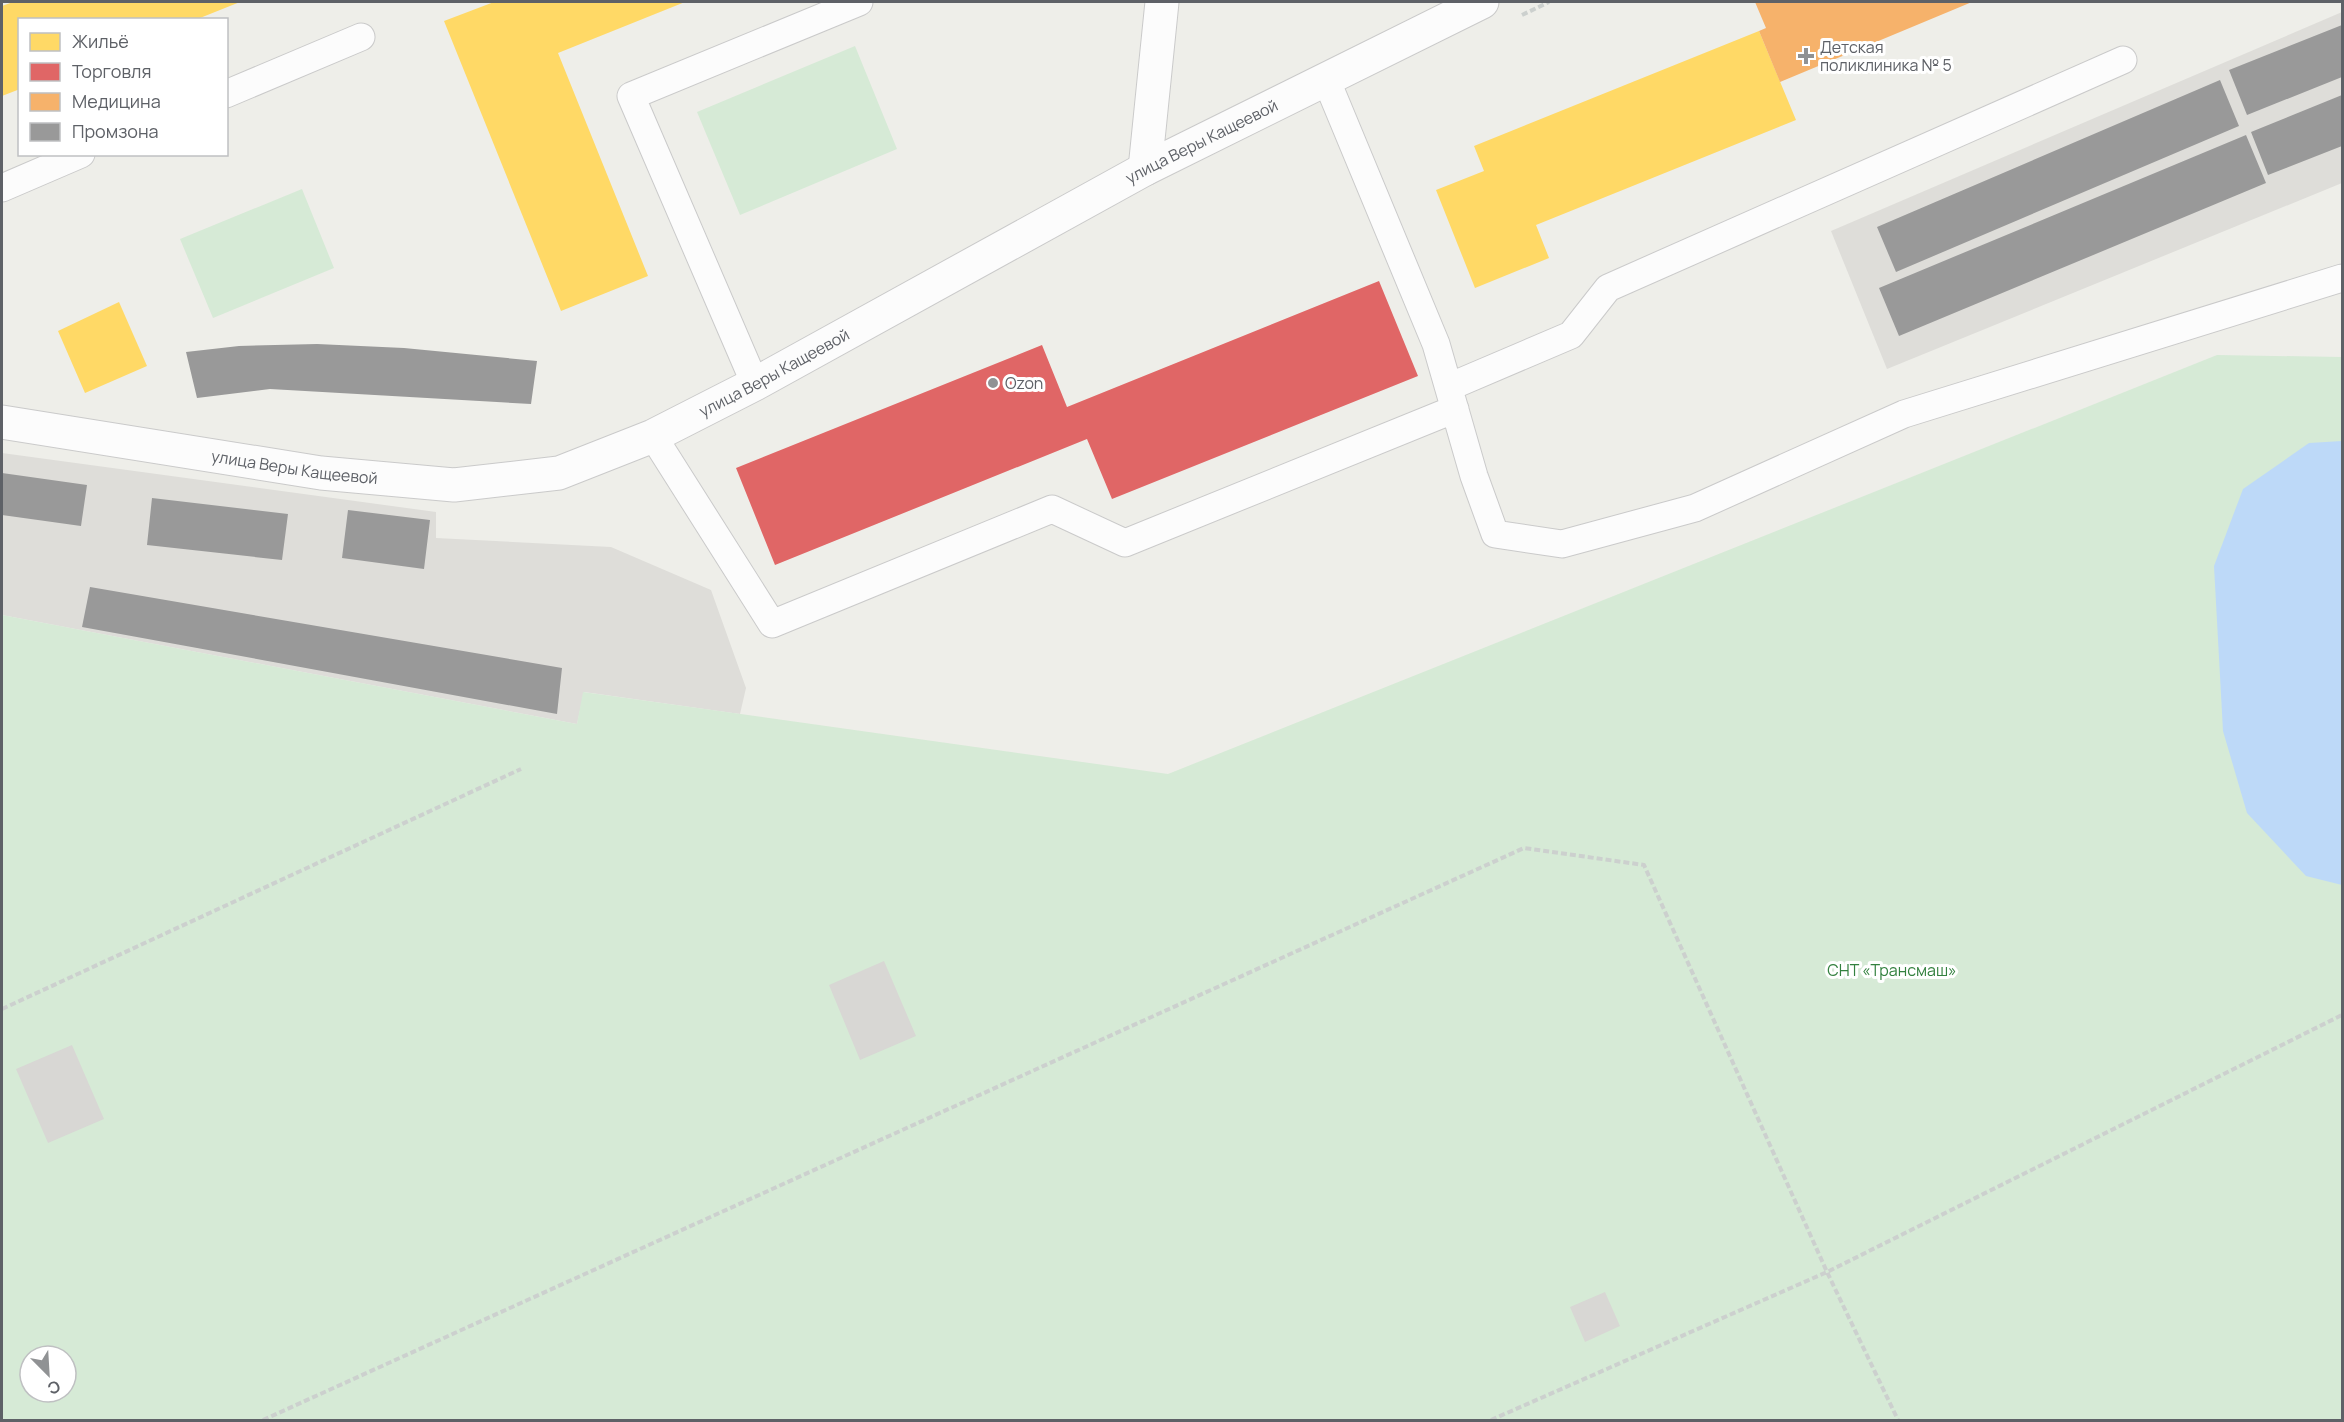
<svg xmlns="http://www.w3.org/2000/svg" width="2344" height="1422" font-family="Manrope,sans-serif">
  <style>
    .industrial { fill: #deddd9 }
    .green { fill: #d6ead6; fill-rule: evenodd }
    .water { fill: #bdd9f8 }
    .homes { fill: #ffd966 }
    .shops { fill: #e06666 }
    .health { fill: #f6b26b }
    .industry { fill: #999 }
    .building { fill: #d8d7d4 }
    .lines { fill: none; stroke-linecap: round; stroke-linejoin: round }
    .lane-casing { stroke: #cacaca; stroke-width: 29 }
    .street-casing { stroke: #cacaca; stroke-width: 35 }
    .path { stroke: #ccd0ce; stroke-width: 4; stroke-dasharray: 6 3; stroke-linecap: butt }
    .lane { stroke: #fcfcfc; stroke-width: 27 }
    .street { stroke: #fcfcfc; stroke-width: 33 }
    .poi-dot { fill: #909294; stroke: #fff; stroke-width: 2 }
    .labels { text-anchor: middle; stroke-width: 6; stroke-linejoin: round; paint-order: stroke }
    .poi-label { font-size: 16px; fill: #5e6167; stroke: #fff; text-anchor: start }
    .street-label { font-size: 16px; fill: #5e6167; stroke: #fff }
    .park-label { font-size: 16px; fill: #33813f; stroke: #fff }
  </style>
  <rect width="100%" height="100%" fill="#eeeee9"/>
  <path class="industrial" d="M2342,12V183L1887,369L1831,231Z
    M2,453L436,512V538L611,547L711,590L746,688L740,714L584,692L577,724L2,615Z"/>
  <path class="green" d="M855,46L897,149L740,215L697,112Z
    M302,189L334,268L213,318L180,239Z
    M2217,355L2342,357V1420H2V615L577,724L583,692L1168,774ZM30,1356H66V1392H30Z"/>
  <path class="water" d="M2342,441V885L2306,876L2247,813L2223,731L2214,566L2243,489L2309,443Z"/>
  <path class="homes" d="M13,2H240L195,20H20V89L2,96V6Z
    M494,2H685L558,53L648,276L561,311L444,21Z
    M1759,31L1796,120L1536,225L1549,258L1475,288L1436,190L1484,171L1474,146Z
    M119,302L147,366L85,393L58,331Z"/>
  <path class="shops" d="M1379,281L1418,376L1112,499L1087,439L775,565L736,468L1042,345L1067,407Z"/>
  <path class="health" d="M1755,2H1972L1780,82L1759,31L1766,28Z"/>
  <path class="industry" d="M2342,25V77L2247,115L2229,70Z
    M2220,80L2239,126L1896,272L1877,227Z
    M2342,95V146L2268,175L2251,132Z
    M2246,135L2266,183L1899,336L1879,288Z
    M317,344L404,348L537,361L531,404L270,389L197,398L186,352L239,346Z
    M2,473L87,485L81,526L2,515Z
    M152,498L288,514L282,560L147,545Z
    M348,510L430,520L424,569L342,558Z
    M90,587L562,668L557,714L82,627Z"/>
  <path class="building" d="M884,961L916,1036L860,1060L829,985Z
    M72,1045L104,1119L48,1143L16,1069Z
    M1605,1292L1620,1326L1585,1342L1570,1307Z"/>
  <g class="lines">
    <defs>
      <path id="lane" d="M1326,79L1436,344L1474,476L1495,534L1562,544L1695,508L1904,414L2342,278
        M226,94L361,37
        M2,188L81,154
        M755,384L631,96L859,2
        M1449,387L1571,335L1608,288L2123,60
        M653,436L772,624L1052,509L1125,543L1455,409"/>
      <g id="street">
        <path d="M1145,169L1162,2"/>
        <path id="s1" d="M2,422L321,473L454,485L559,473L653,436L755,384L1145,169L1482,2"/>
      </g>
    </defs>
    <use href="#lane" class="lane-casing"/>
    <use href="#street" class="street-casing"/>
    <path class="path" d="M1522,15L1549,2
      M2,1009L521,769
      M263,1420L1524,848L1644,865L1827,1272L1898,1420
      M1491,1420L1827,1272L2342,1015"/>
    <use href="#lane" class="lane"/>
    <use href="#street" class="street"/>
  </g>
  <g class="poi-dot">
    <path d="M1803 47h6v6h6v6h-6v6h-6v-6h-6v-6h6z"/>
    <circle cx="993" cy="383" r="6"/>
  </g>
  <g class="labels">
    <g class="poi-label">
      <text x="1820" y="53">Детская<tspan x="1820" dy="18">поликлиника № 5</tspan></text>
      <text x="1005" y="389">Ozon</text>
    </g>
    <g class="street-label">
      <text dy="6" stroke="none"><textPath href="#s1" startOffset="1286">улица Веры Кащеевой</textPath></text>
      <text dy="6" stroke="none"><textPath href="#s1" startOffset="800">улица Веры Кащеевой</textPath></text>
      <text dy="6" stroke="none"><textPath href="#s1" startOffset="296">улица Веры Кащеевой</textPath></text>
    </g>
    <g class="park-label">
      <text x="1892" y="976">СНТ «Трансмаш»</text>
    </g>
  </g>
  <rect width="2344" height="1422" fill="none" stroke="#5e6167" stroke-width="6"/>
  <rect x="18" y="18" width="210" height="138" fill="#ffffff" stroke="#bfc0c2" stroke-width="1.5"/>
  <rect x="30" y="33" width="30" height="18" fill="#ffd966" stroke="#bfc0c2" stroke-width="1.5"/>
  <text x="72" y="48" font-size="18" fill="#5e6167">Жильё</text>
  <rect x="30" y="63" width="30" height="18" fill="#e06666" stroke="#bfc0c2" stroke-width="1.5"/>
  <text x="72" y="78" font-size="18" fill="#5e6167">Торговля</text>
  <rect x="30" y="93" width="30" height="18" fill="#f6b26b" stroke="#bfc0c2" stroke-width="1.5"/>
  <text x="72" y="108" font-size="18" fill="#5e6167">Медицина</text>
  <rect x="30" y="123" width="30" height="18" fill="#999999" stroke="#bfc0c2" stroke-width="1.5"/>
  <text x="72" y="138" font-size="18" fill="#5e6167">Промзона</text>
  <g transform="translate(48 1374) rotate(156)"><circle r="28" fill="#ffffff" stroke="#bfc0c2" stroke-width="1.5"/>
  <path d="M0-4.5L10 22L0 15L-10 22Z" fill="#909294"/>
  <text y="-9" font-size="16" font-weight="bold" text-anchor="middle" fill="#5e6167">С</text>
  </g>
</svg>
